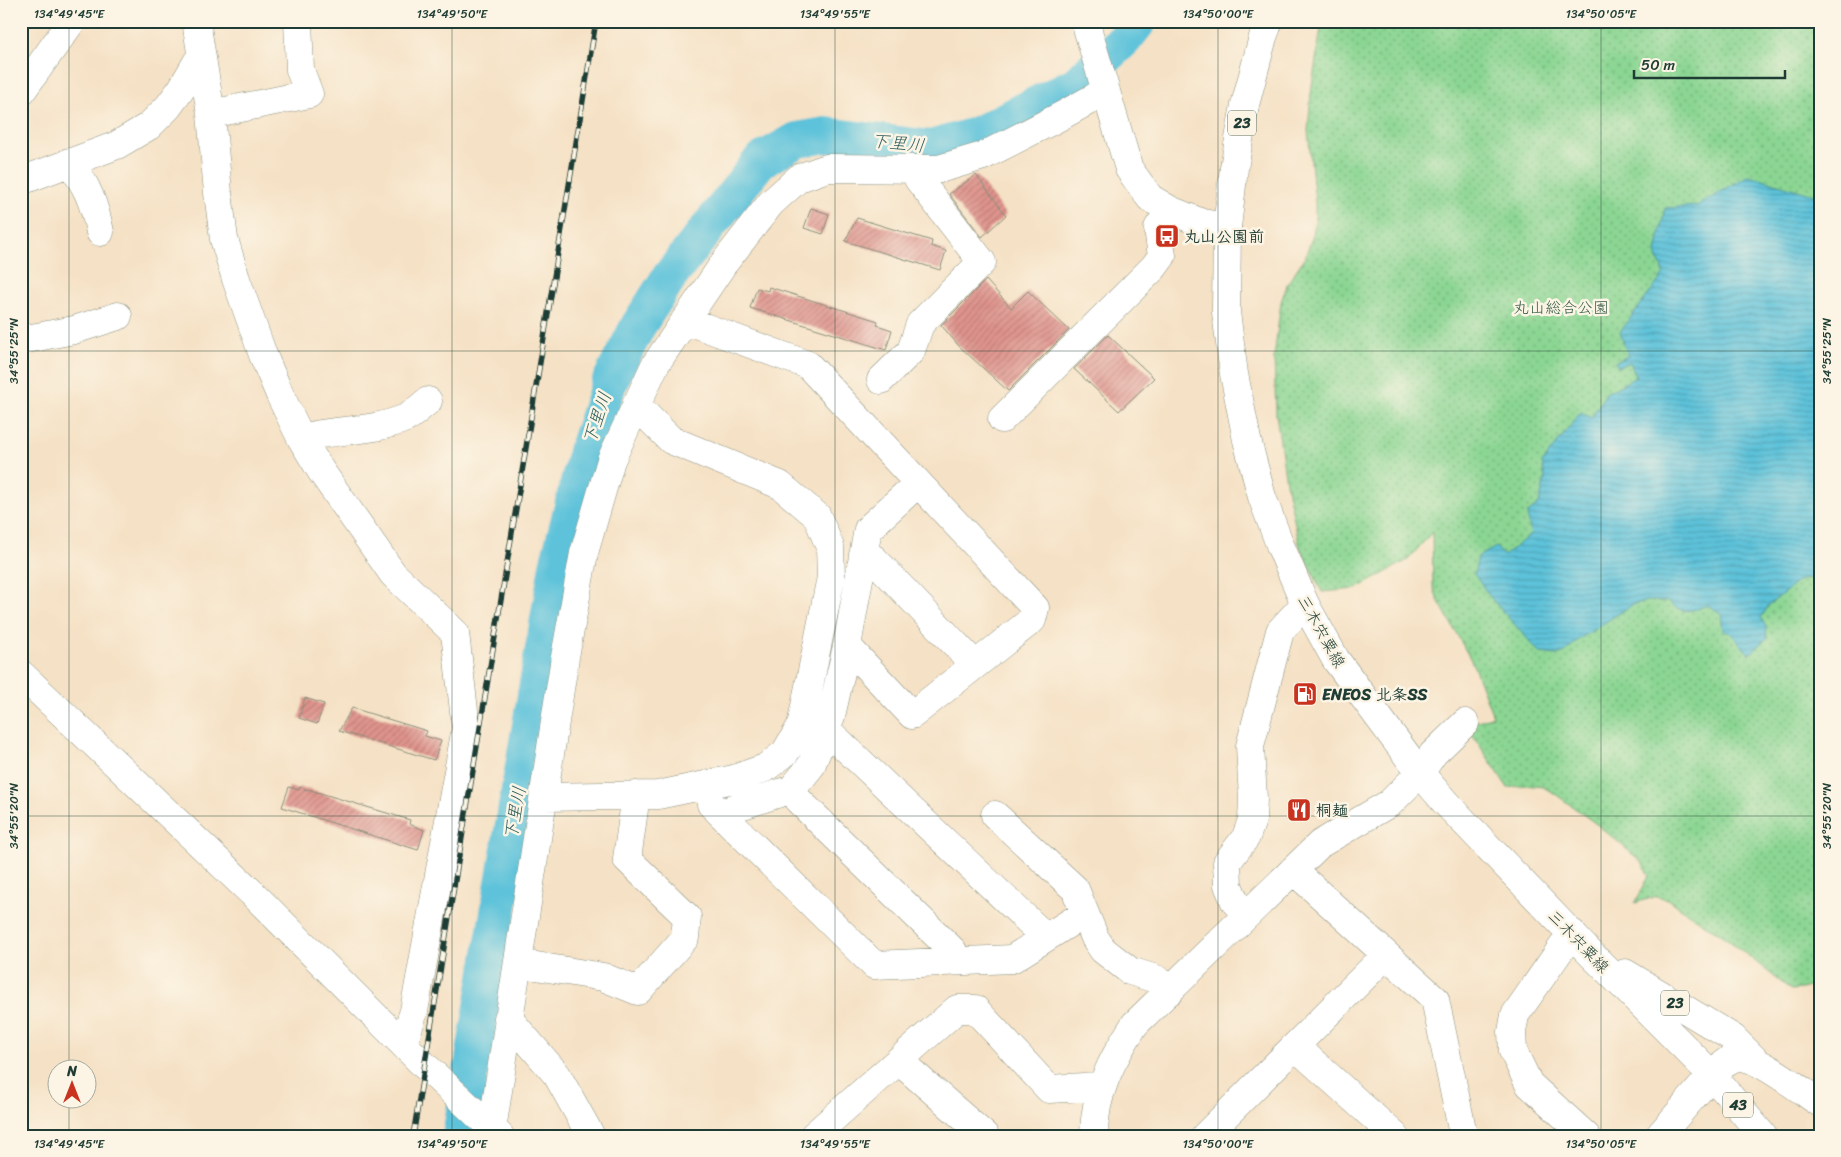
<svg xmlns="http://www.w3.org/2000/svg" width="1841" height="1157" font-family="Sriracha,'Klee One',sans-serif">
  <style>
    .park { fill: url(#park-dots); stroke: #558a64 }
    .water { fill: url(#water-rules); stroke: #3e8087 }
    .lines { fill: none; stroke-linecap: round; stroke-linejoin: round }
    .river { stroke: #5dc2da; stroke-width: 36 }
    .building { fill: url(#building-hatch) }
    .minor-casing { stroke: #8a8f7c; stroke-width: 29 }
    .major-casing { stroke: #8a8f7c; stroke-width: 29 }
    .minor { stroke: #fff; stroke-width: 28 }
    .major { stroke: #fff; stroke-width: 28 }
    .rail-casing { stroke: #1f3d34; stroke-width: 5.5 }
    .rail { stroke: #fcf5e5; stroke-width: 4; stroke-dasharray: 11; stroke-linecap: butt }
    .ticks { fill: none; stroke: #1f3d34; stroke-width: 1; stroke-opacity: 0.45 }
    .labels { text-anchor: middle; stroke-width: 5; stroke-linejoin: round; paint-order: stroke }
    .shield { fill: #fcf5e5; stroke: #617469; stroke-width: 1 }
    .shield-label { font-size: 15px; font-weight: bold; fill: #1f3d34 }
    .poi-label { font-size: 16px; font-weight: bold; fill: #1f3d34; stroke: #fcf5e5; text-anchor: start }
    .park-label { font-size: 16px; fill: #355c47; stroke: #fcf5e5 }
    .street-label { font-size: 16px; fill: #1f3d34; stroke: #fcf5e5 }
    .water-label { font-size: 18px; font-style: italic; fill: #2e5e5e; stroke: #fcf5e5 }
    .neatline { fill: none; stroke: #1f3d34; stroke-width: 2 }
    .ticks-label { font-size: 12px; text-anchor: middle; fill: #1f3d34 }
  </style>
  <defs>
    <pattern id="park-dots" width="8" height="8" patternUnits="userSpaceOnUse" patternTransform="scale(1.25)"><rect width="8" height="8" fill="#8bd693"/><path d="M2 2h.1M6 6h.1" fill="none" stroke="#71af79" stroke-width="1.8" stroke-linecap="round"/></pattern>
    <pattern id="water-rules" width="6" height="5" patternUnits="userSpaceOnUse" patternTransform="scale(1.25)"><rect width="6" height="5" fill="#5dc2da"/><path d="M0 2.5h6" fill="none" stroke="#4c9fb2"/></pattern>
    <pattern id="building-hatch" width="6" height="6" patternUnits="userSpaceOnUse" patternTransform="scale(1.25)"><rect width="6" height="6" fill="#e0948d"/><path d="M-1 1l2-2M0 6l6-6M5 7l2-2" fill="none" stroke="#b57a74"/></pattern>
  </defs>
  <rect width="100%" height="100%" fill="#fcf5e5"/>
  <filter id="ink" filterUnits="userSpaceOnUse"><feTurbulence type="fractalNoise" baseFrequency=".02" numOctaves="2"/><feDisplacementMap in="SourceGraphic" scale="10" xChannelSelector="R" yChannelSelector="G"/><feConvolveMatrix kernelMatrix="1 2 1 2 8 2 1 2 1" color-interpolation-filters="sRGB"/></filter>
  <filter id="wash" filterUnits="userSpaceOnUse"><feTurbulence type="fractalNoise" baseFrequency=".0096" numOctaves="4" result="noise"/><feDisplacementMap in="SourceGraphic" scale="20" xChannelSelector="R" yChannelSelector="G"/><feGaussianBlur stdDeviation="1.12" result="paint"/><feColorMatrix in="noise" values="0 0 0 0 0 0 0 0 0 0 0 0 0 0 0 0 0 1.4 0 .05"/><feComposite in="paint" operator="in"/></filter>
  <g filter="url(#wash)">
    <rect width="100%" height="100%" fill="#f5e1c5"/>
    <path class="park" d="M1322,21H1820V984L1801,989L1791,990L1727,939L1667,899L1657,896L1635,903L1649,876L1642,862L1599,826L1554,793L1543,787L1525,785L1508,788L1466,725L1493,716L1472,662L1437,598L1433,585L1432,532L1408,560L1356,589L1322,592L1300,547L1286,483L1276,414L1274,357L1281,302L1287,284L1305,257L1312,238L1315,224V202L1308,131L1311,92Z"/>
    <path class="water" d="M1749,175L1820,197V577L1801,579L1769,605L1761,618L1766,627L1767,638L1749,654L1731,633L1723,631L1721,613L1707,605C1690,612 1682,614 1667,601H1646L1632,605L1578,640L1564,653L1556,655L1540,653L1491,598L1474,574L1478,557L1496,547L1504,556L1531,534L1527,514L1539,504L1545,479L1542,463L1581,412L1591,418L1606,393L1636,377L1630,362L1618,367L1615,362L1628,356L1620,332L1664,274L1656,253L1665,208L1697,206Z"/>
    <g class="lines">
      <path class="river" d="M460,1136L557,566L586,451L610,381L638,326L670,276L760,161L797,140L826,135L931,148L975,135L1076,84L1125,39L1139,21"/>
    </g>
    <g id="blocks">
      <path class="building" d="M976,175L1006,215L982,237L949,194Z
        M811,208L829,214L823,234L804,228Z
        M857,218L932,241L931,246L946,251L940,270L845,241Z
        M986,280L1011,308L1028,291L1069,330L1008,391L959,346L941,325Z
        M769,287L878,321L877,325L892,330L886,350L750,308L757,288L768,291Z
        M1108,335L1154,378L1119,411L1074,369Z
        M305,698L324,704L317,724L299,718Z
        M352,708L427,731L425,736L441,741L434,760L339,731Z
        M289,787L299,790L300,787L306,790L307,789L410,820L409,824L424,830L418,850L282,807Z"/>
    </g>
  </g>
  <g filter="url(#ink)">
    <use href="#blocks" fill-opacity="0" stroke="#8a8f7c" stroke-width="1"/>
    <g class="lines">
      <defs>
        <path id="minor" d="M196,21L211,114L218,193L224,239L236,279L263,355L280,395L301,438L321,471L393,574L455,633L466,728L414,1011L403,1044
          M1085,21L1129,169L1150,198L1170,210L1202,223L1227,227
          M21,92L72,21
          M211,114L309,94L300,70L298,21
          M69,162C87,185 94,203 100,232
          M21,181L117,145L149,126L168,107L182,88L197,62L201,60
          M685,320L808,365L1035,608L1032,620L912,715L847,646
          M21,340L74,330L118,316
          M881,380L911,351L920,324L982,262L918,179L917,169
          M1002,419L1154,267L1162,256L1158,228L1170,210
          M301,438C336,429 373,432 406,418C414,414 421,406 428,401
          M863,555L874,559L975,665
          M21,674L253,894L424,1065L500,1136
          M825,730L831,734L1035,927L1043,939
          M792,789L798,800L953,951L955,961
          M544,797L658,795L734,779L765,768L785,753L801,726L831,577L830,547L817,516L780,485L671,440L636,405
          M711,804L874,965L1012,959L1071,922L1086,916
          M995,815L1075,889L1095,938L1103,950L1130,971L1156,979L1170,991
          M723,816L734,808L792,789L811,766L831,716L847,646L868,529L918,483
          M1293,870L1435,999L1463,1134L1461,1136
          M1247,915L1235,902L1228,885L1227,862L1246,837L1252,820L1253,799L1250,746L1280,631L1305,604
          M1572,933L1515,1015L1512,1032L1513,1051L1529,1084L1586,1136
          M518,963L603,977L638,991L685,938L687,917L627,859L636,795
          M508,1018L557,1075L591,1136
          M1295,1046L1395,1136
          M899,1061L985,1136
          M491,1136L565,657L584,553L611,460L655,365L724,263L771,203L799,178L827,168L939,169L983,156L1061,116L1106,91
          M813,1136L957,1009H975L1049,1089L1102,1086
          M1094,1136C1094,1093 1112,1059 1135,1024L1320,844L1390,803L1420,773L1433,754L1465,723
          M1205,1136L1386,955
          M1659,1136L1712,1075"/>
        <path id="major" d="M1269,21L1263,37L1245,105L1234,168L1227,227L1226,312L1234,374L1247,440L1262,497L1280,545L1305,604L1336,660L1420,773L1445,802L1589,952L1712,1075L1763,1136
          M1625,973L1733,1038L1755,1060
          M1712,1075C1719,1068 1726,1059 1738,1057C1756,1055 1803,1092 1820,1103"/>
      </defs>
      <use href="#minor" class="minor-casing"/>
      <use href="#major" class="major-casing"/>
      <use href="#minor" class="minor"/>
      <use href="#major" class="major"/>
      <defs>
        <path id="rail" d="M413,1136L596,21"/>
      </defs>
      <use href="#rail" class="rail-casing"/>
      <use href="#rail" class="rail"/>
    </g>
  </g>
  <path class="ticks" d="M69,21V1070M452,21V1136M835,21V1136M1218,21V1136M1601,21V1136M21,351H1820M21,816H1820M69,1100V1136"/>
  <defs>
    <symbol id="bus-square" viewBox="-11 -11 22 22"><rect x="-9" y="-9" width="18" height="18" rx="4" fill="#c8321e" stroke="#fcf5e5"/><path d="M-5-6H5V4H4V6H2V4H-2V6H-4V4H-5ZM-3.5-4V0h7V-4ZM-3.5 1.2v1.5H-2V1.2ZM2 1.2v1.5H3.5V1.2Z" fill="#fff"/></symbol>
    <symbol id="fuel-square" viewBox="-11 -11 22 22"><rect x="-9" y="-9" width="18" height="18" rx="4" fill="#c8321e" stroke="#fcf5e5"/><path d="M-5.5-6h7V0h2V4h1.3V-2.5L3-4.5l.8-.8L6-3V5H2.5V1h-1V6h-7ZM-4.2-4.7v3.2H.2V-4.7Z" fill="#fff"/></symbol>
    <symbol id="restaurant-square" viewBox="-11 -11 22 22"><rect x="-9" y="-9" width="18" height="18" rx="4" fill="#c8321e" stroke="#fcf5e5"/><path d="M-5-6h1v4h1v-4h1v4h1v-4h1v5L-1.5 .5V6h-2V.5L-5-1ZM5-6V6H3V1.5H1.5Q1.5-4 5-6Z" fill="#fff"/></symbol>
  </defs>
  <g fill-rule="evenodd">
    <use href="#bus-square" x="1153" y="222" width="28" height="28"/>
    <use href="#fuel-square" x="1291" y="680" width="28" height="28"/>
    <use href="#restaurant-square" x="1285" y="796" width="28" height="28"/>
  </g>
  <g class="labels">
    <g class="shield">
      <rect x="1228" y="110.5" width="28" height="25" rx="4"/>
      <rect x="1661" y="990.5" width="28" height="25" rx="4"/>
      <rect x="1723" y="1092.5" width="30" height="25" rx="4"/>
    </g>
    <g class="shield-label">
      <text x="1242" y="128">23</text>
      <text x="1675" y="1008">23</text>
      <text x="1738" y="1110">43</text>
    </g>
    <g class="poi-label">
      <text x="1184" y="242">丸山公園前</text>
      <text x="1322" y="700">ENEOS 北条SS</text>
      <text x="1316" y="816">桐麺</text>
    </g>
    <g class="park-label">
      <text x="1561" y="313">丸山総合公園</text>
    </g>
    <g class="street-label">
      <text transform="translate(1322 631) rotate(61)" y="6">三木宍粟線</text>
      <text transform="translate(1579 941) rotate(46)" y="6">三木宍粟線</text>
    </g>
    <g class="water-label">
      <text transform="translate(898 143) rotate(6)" y="6">下里川</text>
      <text transform="translate(597 418) rotate(-71)" y="6">下里川</text>
      <text transform="translate(515 813) rotate(-80)" y="6">下里川</text>
    </g>
  </g>
  <rect width="1841" height="1157" fill="none" stroke="#fcf5e5" stroke-width="55"/>
  <g transform="translate(72 1084)"><circle r="24" fill="#fcf5e5" stroke="#a4ab9e"/>
  <path d="M0-4L9 19L0 12L-9 19Z" fill="#c8321e"/>
  <text y="-8" font-size="14" font-weight="bold" text-anchor="middle" fill="#1f3d34">N</text>
  </g>
  <path d="M1634 70v8h151v-8" fill="none" stroke="#1f3d34" stroke-width="2.5"/>
  <text x="1641" y="70" font-size="15" fill="#1f3d34" stroke="#fcf5e5" stroke-width="4" paint-order="stroke">50 m</text>
  <rect x="28" y="28" width="1786" height="1102" class="neatline"/>
  <g class="ticks-label">
    <text x="69" y="18">134°49'45"E</text>
    <text x="452" y="18">134°49'50"E</text>
    <text x="835" y="18">134°49'55"E</text>
    <text x="1218" y="18">134°50'00"E</text>
    <text x="1601" y="18">134°50'05"E</text>
    <text transform="translate(14 351) rotate(-90)" y="4">34°55'25"N</text>
    <text transform="translate(1827 351) rotate(-90)" y="4">34°55'25"N</text>
    <text transform="translate(14 816) rotate(-90)" y="4">34°55'20"N</text>
    <text transform="translate(1827 816) rotate(-90)" y="4">34°55'20"N</text>
    <text x="69" y="1148">134°49'45"E</text>
    <text x="452" y="1148">134°49'50"E</text>
    <text x="835" y="1148">134°49'55"E</text>
    <text x="1218" y="1148">134°50'00"E</text>
    <text x="1601" y="1148">134°50'05"E</text>
  </g>
</svg>
